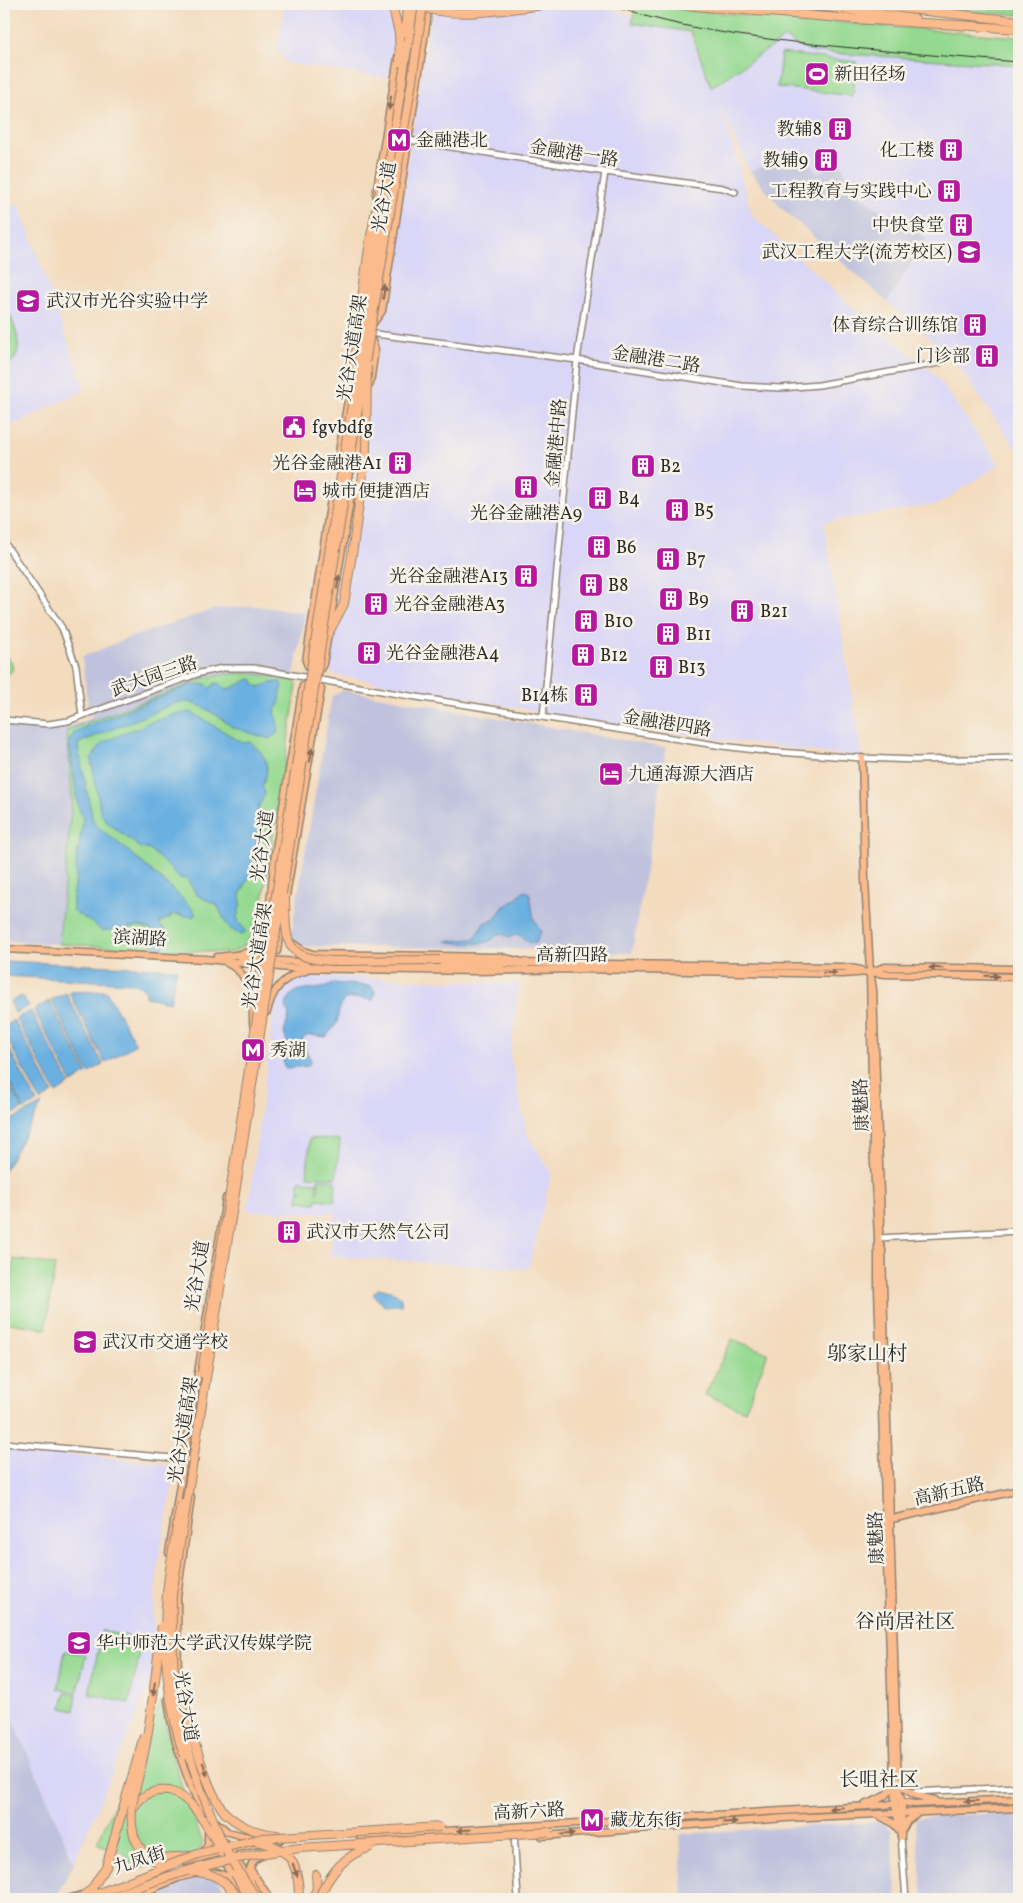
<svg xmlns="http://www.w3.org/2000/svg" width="1023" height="1903" font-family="Vollkorn,'Noto Serif SC',serif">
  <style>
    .built { fill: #d9d6f7 }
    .industrial { fill: #c0c2dd }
    .green { fill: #95d991; stroke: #60825e }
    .water { fill: #6ab0e1; stroke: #4a6e86 }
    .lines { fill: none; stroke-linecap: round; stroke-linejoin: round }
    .minor-casing { stroke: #8f8374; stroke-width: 8 }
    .major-casing { stroke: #8f8374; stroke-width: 9 }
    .highway-casing { stroke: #8f8374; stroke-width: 10 }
    .minor { stroke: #fff; stroke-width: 5 }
    .major { stroke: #fbbb8c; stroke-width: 6 }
    .highway { stroke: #fbbb8c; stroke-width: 8 }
    .tram { stroke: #2b2b2b; stroke-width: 1 }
    .highway-bridge-casing { stroke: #8f8374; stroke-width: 10; stroke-linecap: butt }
    .highway-bridge { stroke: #fbbb8c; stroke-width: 8 }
    .oneway { fill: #896c57 }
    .labels { text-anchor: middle; stroke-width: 5; stroke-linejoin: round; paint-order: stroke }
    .poi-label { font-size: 18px; fill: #2b2b2b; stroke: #f7f3e8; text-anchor: start }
    .street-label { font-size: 18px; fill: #2b2b2b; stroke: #f7f3e8 }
    .quarter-label { font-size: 20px; fill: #2b2b2b; stroke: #f7f3e8 }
  </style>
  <rect width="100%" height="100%" fill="#f7f3e8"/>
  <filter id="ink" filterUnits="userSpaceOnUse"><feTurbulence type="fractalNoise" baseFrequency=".02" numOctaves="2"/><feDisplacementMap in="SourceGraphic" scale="10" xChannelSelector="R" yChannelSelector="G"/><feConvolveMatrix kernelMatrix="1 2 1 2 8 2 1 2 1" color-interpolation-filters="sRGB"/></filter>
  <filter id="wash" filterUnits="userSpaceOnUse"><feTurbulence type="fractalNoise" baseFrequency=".0096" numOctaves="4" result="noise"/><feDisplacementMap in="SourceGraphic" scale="20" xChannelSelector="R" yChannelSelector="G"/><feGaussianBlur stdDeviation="1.12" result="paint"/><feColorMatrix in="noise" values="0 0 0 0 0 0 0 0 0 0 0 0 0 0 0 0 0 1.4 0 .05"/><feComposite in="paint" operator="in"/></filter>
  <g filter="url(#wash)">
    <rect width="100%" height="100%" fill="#f3dbbe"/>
    <path class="built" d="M285,4H397L400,9L388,78L287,63L277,50Z
      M433,4H536L560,8L597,5L690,34L711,87L785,38L800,47L918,59L1019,65V453L951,356L887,302L927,239L853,193L842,165L816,173L806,151L750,171L716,99L729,133L752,215L847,303L936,375L999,465L938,504L824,522L862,758L608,724L332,674L328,661Z
      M19,204L85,390L4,429V211Z
      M312,976L519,984L510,1055L527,1134L552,1174L528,1269L330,1256L335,1213L248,1211L275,1002L283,989L295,978Z
      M4,1448L159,1463L169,1467L174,1474L158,1564L153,1614L155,1672L74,1863L4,1698Z"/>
    <path class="industrial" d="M806,151L816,173L842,165L853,193L927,239L887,302L780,207L750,171Z
      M256,606L305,613L293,680L250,673L67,730L72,798L59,944L4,941V723L66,727L92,718L88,707L82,657L128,638L215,609Z
      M344,690L666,748L632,953L483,948L300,946L291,937L293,924L332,696Z
      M4,1698L74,1863L55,1899H4Z
      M1019,1812V1899H923L915,1818Z
      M876,1822L883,1823L891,1830L897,1899H683L680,1834Z
      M203,1872L220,1882L231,1899H140Z"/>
    <path class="green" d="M636,4H698L697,11L1019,37V65L813,52L800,47L785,38L711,87L691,32L632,23Z
      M907,4H1019V15L938,9Z
      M781,53L856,62L853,96L777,87Z
      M4,299C11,320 32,354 4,368Z
      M4,657C11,658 14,664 12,671L5,676Z
      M250,673L293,680L297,685L260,920C255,936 245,948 230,953L59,944L72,798L67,730L205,678L226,674Z
      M310,1138L340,1140L336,1178L307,1176Z
      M318,1179L336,1181L335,1201L317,1199L316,1203L298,1201L299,1192L303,1191H299V1181L317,1182V1193L319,1189Z
      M14,1259L55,1265L46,1329L5,1322Z
      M732,1339L768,1353L745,1411L705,1395Z
      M102,1631L143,1639L129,1703L89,1694Z
      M65,1651L86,1655L77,1693L58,1689Z
      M65,1693L77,1695L74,1711L62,1708Z
      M161,1700L172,1755L186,1799L203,1843L199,1852L128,1872L125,1869L131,1864L126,1856L112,1844L107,1849L97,1843Z"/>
    <path class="water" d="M252,679L256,686L260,687L270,683L280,682L283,686C279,695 282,703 275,710L279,732L269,739L232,727L218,716L201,706L189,702L176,703L79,743L78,747L93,821L99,828L126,849L171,888L192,908L196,915C189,919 180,913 171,915L170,918L160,922V926L165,929L163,949L154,950L150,937L152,933L150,929L140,926L102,931L94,924L73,911V898L76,878V861L83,820L77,802L69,742L74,733L89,725L190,685L206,684L210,688L216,683L221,684L225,689C236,689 242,680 252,679Z
      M191,712L243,743L250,742C266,755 272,766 262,786L265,794L258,808L262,819L257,828V851L251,862L252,871L240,895L241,903L237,918L246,933L240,935L228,927L217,905L197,895L187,879L180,878L158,857L150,850L141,848L108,823L101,814L91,759L102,743L133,729H140L144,724L162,719L171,715Z
      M523,891L528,892L530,895L534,920L541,931L536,943H530L518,934L509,937L500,933C497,935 493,939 490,941C481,945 455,944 446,941L475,939L484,923L494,920L504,906L514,901Z
      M4,961L177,969L170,1002L146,997V991L142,987L132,983L4,976Z
      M333,983L371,986L375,991L373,1000L356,998L344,999L339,1010L337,1023L326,1037L309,1035L303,1038L302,1044L311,1060L308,1066L286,1068L284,1066L282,1058L288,1045L284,1033L289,1015L285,1006C295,978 317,996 333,983Z
      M106,991L136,1044L105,1063L69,992Z
      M66,993L103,1064L89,1073L51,1000Z
      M22,996L29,1006L15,1013L10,1001Z
      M49,1001L87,1073L72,1083L34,1010Z
      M31,1011L70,1084L56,1093L16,1018Z
      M14,1020L53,1093L40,1101L4,1033V1026Z
      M4,1039L37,1102L24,1109L4,1071Z
      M4,1075L23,1109L9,1116L4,1107Z
      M42,1104L4,1171V1124Z
      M379,1288C385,1290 397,1291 400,1297C402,1299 401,1303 401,1305L384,1306L373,1294Z"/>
  </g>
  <g filter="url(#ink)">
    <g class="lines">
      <defs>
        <path id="minor" d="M408,140L605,172L723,188L735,192
          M368,333L577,360L742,386L781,388L819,385L939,363
          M4,542L62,628L76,666L82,716
          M543,717L577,360L605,172
          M4,720L48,724L68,721L200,673L223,668H254L398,694L722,746L764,751L862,758L915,760L1019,758
          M878,1238L1019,1231
          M4,1443L195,1460
          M912,1792L1019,1787
          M514,1832L518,1899
          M901,1837L906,1899"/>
        <path id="major" d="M376,195L398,57
          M372,325L382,311L427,20V4
          M370,336L375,349L370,384
          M342,469L338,457L352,378
          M318,673L323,664L351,495L346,480L357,461L364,421
          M862,758L865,880L870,972
          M285,902L321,689L314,679L306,661L332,492L340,485
          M292,943L304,951L313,954L501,957L526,963L844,967L861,970
          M4,949L206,959L289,968L477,971L581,969L843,974L870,972L885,974L1019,977
          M277,951L283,912
          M217,957C235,955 254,956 264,937
          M240,958L327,964
          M227,963C252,975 253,999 253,1024
          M354,964L502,965
          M873,971L885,967L1019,969
          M870,972L873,989L881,1222L878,1238L873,1145Z
          M257,993L261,958L267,932L275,854L303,686L312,681
          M267,1012C272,990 283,976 305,971
          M878,1238L882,1250L898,1789L902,1802L901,1837L895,1804L894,1778L878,1289Z
          M887,1520L1019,1490
          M169,1553L226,1198
          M178,1678L177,1597L191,1497
          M168,1700C173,1743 187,1782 207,1820
          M900,1781C906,1795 922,1797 935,1800
          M866,1804C877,1800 889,1797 893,1784
          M880,1816L893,1823L899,1830
          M216,1822L228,1832L256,1839
          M903,1829L907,1821L918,1813
          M360,1836L885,1805L902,1802L915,1804L1019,1799
          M542,1836L786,1818L1019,1808
          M226,1843L261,1899
          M219,1848L228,1869L235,1881
          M236,1848L280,1840
          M203,1854L208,1843V1828
          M185,1862L224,1851
          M250,1869L270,1899
          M206,1872C228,1872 234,1881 245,1897
          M250,1880C249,1870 250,1860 261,1856
          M68,1899L81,1895
          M128,1899L178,1878L197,1873"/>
        <path id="highway" d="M670,4L853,19L975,26
          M803,4L915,19
          M862,4L1019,21
          M971,26L1019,29
          M352,382L358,326
          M328,634L344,604L353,548
          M440,960L526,963
          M132,1811C139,1796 152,1789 169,1791
          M225,1813C240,1827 256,1833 277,1835
          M149,1854L162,1858L189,1856
          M312,1899L317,1889L316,1875"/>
      </defs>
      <use href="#minor" class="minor-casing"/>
      <use href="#major" class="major-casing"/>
      <use href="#highway" class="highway-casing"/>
      <use href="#minor" class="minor"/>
      <use href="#major" class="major"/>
      <use href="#highway" class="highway"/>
      <path class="tram" d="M607,4C685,32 771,40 853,48C908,53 964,58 1019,62"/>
      <defs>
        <path id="highway-bridge" d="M392,4L399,33L400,62
          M418,5C453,21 514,8 551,4
          M405,32L407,4
          M358,326L370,241L380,190
          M353,548L366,451L367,366
          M285,898C286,942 283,959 334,961L440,960
          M202,1373L414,4
          M181,1503C176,1533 170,1563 167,1593C162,1648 168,1704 184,1756
          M179,1700C195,1734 203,1785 225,1813
          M169,1791C194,1797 208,1829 221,1850
          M256,1841C292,1848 299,1865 299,1899
          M162,1865C148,1858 136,1848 133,1831C127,1805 141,1774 145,1748C153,1707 156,1666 162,1626
          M193,1872C215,1872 227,1882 239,1899
          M235,1874L250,1899
          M78,1899L91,1890L106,1867L144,1736
          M84,1899L198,1854L263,1838L440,1827
          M108,1899C169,1873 234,1856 300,1848L548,1832
          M257,1899C247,1884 237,1870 228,1854C221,1842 217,1828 211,1815C179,1741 170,1676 172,1595L367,351L412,81L423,4
          M318,1899C330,1874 343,1855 371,1847"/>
      </defs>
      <use href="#highway-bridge" class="highway-bridge-casing"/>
      <use href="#highway-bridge" class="highway-bridge"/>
    </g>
    <defs><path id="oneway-solid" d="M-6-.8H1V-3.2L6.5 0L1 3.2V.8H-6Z" transform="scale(1.25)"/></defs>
    <g class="oneway">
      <use href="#oneway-solid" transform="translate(390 103) rotate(99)"/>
      <use href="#oneway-solid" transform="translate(384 292) rotate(-82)"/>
      <use href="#oneway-solid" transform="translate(338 582) rotate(-81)"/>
      <use href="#oneway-solid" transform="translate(311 755) rotate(-80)"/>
      <use href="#oneway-solid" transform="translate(936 968) rotate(-179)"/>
      <use href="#oneway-solid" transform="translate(830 973) rotate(1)"/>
      <use href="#oneway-solid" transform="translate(992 976) rotate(1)"/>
      <use href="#oneway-solid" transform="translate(154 1689) rotate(97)"/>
      <use href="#oneway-solid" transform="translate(205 1769) rotate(72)"/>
      <use href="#oneway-solid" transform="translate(971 1801) rotate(178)"/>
      <use href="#oneway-solid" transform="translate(836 1808) rotate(177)"/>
      <use href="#oneway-solid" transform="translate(730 1822) rotate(-4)"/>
      <use href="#oneway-solid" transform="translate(464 1830) rotate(176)"/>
      <use href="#oneway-solid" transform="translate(568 1834) rotate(-4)"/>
      <use href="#oneway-solid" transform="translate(295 1870) rotate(70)"/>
    </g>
  </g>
  <defs>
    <symbol id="stadium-square" viewBox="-11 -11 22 22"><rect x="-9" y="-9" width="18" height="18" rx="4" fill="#b5179e" stroke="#f7f3e8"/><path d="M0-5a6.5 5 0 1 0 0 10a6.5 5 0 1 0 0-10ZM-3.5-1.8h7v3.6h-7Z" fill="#fff"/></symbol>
    <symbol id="building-square" viewBox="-11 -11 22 22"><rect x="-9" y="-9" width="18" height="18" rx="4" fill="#b5179e" stroke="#f7f3e8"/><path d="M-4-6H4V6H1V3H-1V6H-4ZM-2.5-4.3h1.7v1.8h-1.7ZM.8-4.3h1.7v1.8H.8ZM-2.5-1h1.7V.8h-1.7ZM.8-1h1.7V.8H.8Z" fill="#fff"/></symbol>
    <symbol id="metro-square" viewBox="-11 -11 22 22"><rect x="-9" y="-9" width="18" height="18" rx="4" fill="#b5179e" stroke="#f7f3e8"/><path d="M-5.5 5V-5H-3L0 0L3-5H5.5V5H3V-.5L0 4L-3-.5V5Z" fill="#fff"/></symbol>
    <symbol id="university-square" viewBox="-11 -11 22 22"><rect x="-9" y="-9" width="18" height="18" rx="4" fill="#b5179e" stroke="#f7f3e8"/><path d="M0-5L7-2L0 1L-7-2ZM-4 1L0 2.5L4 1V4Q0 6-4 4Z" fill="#fff"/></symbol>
    <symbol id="school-square" viewBox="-11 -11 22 22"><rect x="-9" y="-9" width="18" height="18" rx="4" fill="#b5179e" stroke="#f7f3e8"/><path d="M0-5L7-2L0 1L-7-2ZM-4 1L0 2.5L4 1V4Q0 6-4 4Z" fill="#fff"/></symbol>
    <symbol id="civic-square" viewBox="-11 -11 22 22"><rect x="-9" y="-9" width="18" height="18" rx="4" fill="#b5179e" stroke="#f7f3e8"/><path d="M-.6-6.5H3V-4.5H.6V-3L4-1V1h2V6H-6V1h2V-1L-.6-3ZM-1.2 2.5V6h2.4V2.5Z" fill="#fff"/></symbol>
    <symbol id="hotel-square" viewBox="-11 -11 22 22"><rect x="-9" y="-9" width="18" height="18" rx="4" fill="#b5179e" stroke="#f7f3e8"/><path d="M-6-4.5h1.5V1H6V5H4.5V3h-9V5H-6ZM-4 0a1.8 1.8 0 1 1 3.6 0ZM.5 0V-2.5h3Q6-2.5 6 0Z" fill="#fff"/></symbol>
  </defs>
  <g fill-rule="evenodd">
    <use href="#stadium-square" x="803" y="60" width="28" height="28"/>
    <use href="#building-square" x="826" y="115" width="28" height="28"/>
    <use href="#metro-square" x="385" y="126" width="28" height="28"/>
    <use href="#building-square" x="937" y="136" width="28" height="28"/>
    <use href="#building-square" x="812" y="146" width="28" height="28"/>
    <use href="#building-square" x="935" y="177" width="28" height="28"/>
    <use href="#building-square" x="947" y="211" width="28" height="28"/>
    <use href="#university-square" x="955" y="238" width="28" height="28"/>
    <use href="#school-square" x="14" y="287" width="28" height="28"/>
    <use href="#building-square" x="961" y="311" width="28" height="28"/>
    <use href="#building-square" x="973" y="342" width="28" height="28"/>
    <use href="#civic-square" x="280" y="413" width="28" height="28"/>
    <use href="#building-square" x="386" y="449" width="28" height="28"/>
    <use href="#building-square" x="629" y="452" width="28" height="28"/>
    <use href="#building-square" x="512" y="473" width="28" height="28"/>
    <use href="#hotel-square" x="291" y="477" width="28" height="28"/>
    <use href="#building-square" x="586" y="484" width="28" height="28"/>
    <use href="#building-square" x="663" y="496" width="28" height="28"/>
    <use href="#building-square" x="585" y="533" width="28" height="28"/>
    <use href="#building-square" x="654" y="545" width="28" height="28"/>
    <use href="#building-square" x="512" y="562" width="28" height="28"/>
    <use href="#building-square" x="577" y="571" width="28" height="28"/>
    <use href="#building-square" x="657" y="585" width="28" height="28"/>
    <use href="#building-square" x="362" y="590" width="28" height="28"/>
    <use href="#building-square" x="728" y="597" width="28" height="28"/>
    <use href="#building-square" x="572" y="607" width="28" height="28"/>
    <use href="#building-square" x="654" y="620" width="28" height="28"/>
    <use href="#building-square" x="355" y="639" width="28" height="28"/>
    <use href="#building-square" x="569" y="641" width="28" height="28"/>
    <use href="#building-square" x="647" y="653" width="28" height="28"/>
    <use href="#building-square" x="572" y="681" width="28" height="28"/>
    <use href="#hotel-square" x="597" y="760" width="28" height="28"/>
    <use href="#metro-square" x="239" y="1036" width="28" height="28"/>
    <use href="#building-square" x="275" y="1218" width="28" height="28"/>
    <use href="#school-square" x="71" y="1328" width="28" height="28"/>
    <use href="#university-square" x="65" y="1629" width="28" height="28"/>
    <use href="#metro-square" x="578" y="1806" width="28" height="28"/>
  </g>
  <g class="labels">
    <g class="poi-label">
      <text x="834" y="80">新田径场</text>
      <text x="822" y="135" text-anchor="end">教辅8</text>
      <text x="416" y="146">金融港北</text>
      <text x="934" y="156" text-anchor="end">化工楼</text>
      <text x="808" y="166" text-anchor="end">教辅9</text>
      <text x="932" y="197" text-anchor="end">工程教育与实践中心</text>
      <text x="944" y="231" text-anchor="end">中快食堂</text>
      <text x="952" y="258" text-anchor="end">武汉工程大学(流芳校区)</text>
      <text x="46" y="307">武汉市光谷实验中学</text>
      <text x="958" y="331" text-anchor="end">体育综合训练馆</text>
      <text x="970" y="362" text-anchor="end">门诊部</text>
      <text x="312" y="433">fgvbdfg</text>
      <text x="382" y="469" text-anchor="end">光谷金融港A1</text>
      <text x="660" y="472">B2</text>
      <text x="322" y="497">城市便捷酒店</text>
      <text x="618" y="504">B4</text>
      <text x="694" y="516">B5</text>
      <text x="526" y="519" text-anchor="middle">光谷金融港A9</text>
      <text x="616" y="553">B6</text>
      <text x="686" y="565">B7</text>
      <text x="508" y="582" text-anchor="end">光谷金融港A13</text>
      <text x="608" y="591">B8</text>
      <text x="688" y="605">B9</text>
      <text x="394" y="610">光谷金融港A3</text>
      <text x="760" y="617">B21</text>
      <text x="604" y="627">B10</text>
      <text x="686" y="640">B11</text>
      <text x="386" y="659">光谷金融港A4</text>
      <text x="600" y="661">B12</text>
      <text x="678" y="673">B13</text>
      <text x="568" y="701" text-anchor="end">B14栋</text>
      <text x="628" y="780">九通海源大酒店</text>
      <text x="270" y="1056">秀湖</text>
      <text x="306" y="1238">武汉市天然气公司</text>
      <text x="102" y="1348">武汉市交通学校</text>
      <text x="96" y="1649">华中师范大学武汉传媒学院</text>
      <text x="610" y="1826">藏龙东街</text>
    </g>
    <g class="street-label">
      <text transform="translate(574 153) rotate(9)" y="6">金融港一路</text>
      <text transform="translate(384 197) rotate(-81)" y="6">光谷大道</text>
      <text transform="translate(352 348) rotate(-81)" y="6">光谷大道高架</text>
      <text transform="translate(656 359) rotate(9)" y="6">金融港二路</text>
      <text transform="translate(556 443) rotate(-85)" y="6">金融港中路</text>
      <text transform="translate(154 676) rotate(-19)" y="6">武大园三路</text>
      <text transform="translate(667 723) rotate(9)" y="6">金融港四路</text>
      <text transform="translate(262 846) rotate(-82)" y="6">光谷大道</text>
      <text transform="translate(140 938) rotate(3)" y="6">滨湖路</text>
      <text x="572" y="961">高新四路</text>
      <text transform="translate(257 956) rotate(-81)" y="6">光谷大道高架</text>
      <text transform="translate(861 1105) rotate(-92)" y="6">康魅路</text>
      <text transform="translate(197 1276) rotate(-81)" y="6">光谷大道</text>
      <text transform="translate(183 1430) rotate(-81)" y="6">光谷大道高架</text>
      <text transform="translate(949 1491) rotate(-13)" y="6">高新五路</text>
      <text transform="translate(876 1538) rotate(-92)" y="6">康魅路</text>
      <text transform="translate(186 1706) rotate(81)" y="6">光谷大道</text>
      <text transform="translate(529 1811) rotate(-3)" y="6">高新六路</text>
      <text transform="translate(139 1860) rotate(-18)" y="6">九凤街</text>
    </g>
    <g class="quarter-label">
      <text x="867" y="1360">邬家山村</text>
      <text x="905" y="1628">谷尚居社区</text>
      <text x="879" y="1786">长咀社区</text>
    </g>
  </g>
  <rect width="1023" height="1903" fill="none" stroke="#f7f3e8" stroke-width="20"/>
</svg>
